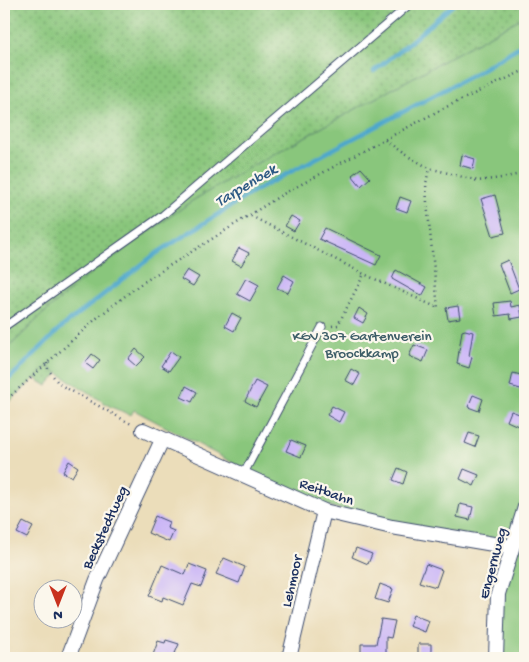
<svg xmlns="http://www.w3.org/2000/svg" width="529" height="662" font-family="'Gochi Hand',sans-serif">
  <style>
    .grass { fill: url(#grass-dots); stroke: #527a6d }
    .green { fill: #89c67c; stroke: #527a6d }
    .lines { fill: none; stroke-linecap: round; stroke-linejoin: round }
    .stream { stroke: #4ea7cc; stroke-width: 4.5 }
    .building { fill: #c9b4f7 }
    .lane-casing { stroke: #3a496c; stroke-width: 9 }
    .street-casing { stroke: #3a496c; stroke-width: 16 }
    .path { stroke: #3a496c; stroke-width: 2.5; stroke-dasharray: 1 4; stroke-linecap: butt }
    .lane { stroke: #fff; stroke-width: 7 }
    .street { stroke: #fff; stroke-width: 14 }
    .labels { text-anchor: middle; stroke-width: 4.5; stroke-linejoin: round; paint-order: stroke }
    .park-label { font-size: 15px; fill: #3c5c67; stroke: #fbf7ec }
    .street-label { font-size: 15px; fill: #1b2f5e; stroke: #fbf7ec }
    .water-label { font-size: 16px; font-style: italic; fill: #2d5984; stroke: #fbf7ec }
  </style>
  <defs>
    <pattern id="grass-dots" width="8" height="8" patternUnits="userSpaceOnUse" patternTransform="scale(1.25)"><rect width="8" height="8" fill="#89c67c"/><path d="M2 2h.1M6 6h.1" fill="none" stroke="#6fa169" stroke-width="1.8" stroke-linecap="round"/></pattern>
  </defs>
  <rect width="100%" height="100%" fill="#fbf7ec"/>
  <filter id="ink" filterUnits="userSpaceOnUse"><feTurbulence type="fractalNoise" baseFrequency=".02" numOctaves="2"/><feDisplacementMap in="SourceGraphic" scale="10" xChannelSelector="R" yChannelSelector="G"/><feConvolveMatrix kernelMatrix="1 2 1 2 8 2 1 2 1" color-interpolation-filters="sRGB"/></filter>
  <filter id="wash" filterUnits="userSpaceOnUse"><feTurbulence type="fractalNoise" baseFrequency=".0096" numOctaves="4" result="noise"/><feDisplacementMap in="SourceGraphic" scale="20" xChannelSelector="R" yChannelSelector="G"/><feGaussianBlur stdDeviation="1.12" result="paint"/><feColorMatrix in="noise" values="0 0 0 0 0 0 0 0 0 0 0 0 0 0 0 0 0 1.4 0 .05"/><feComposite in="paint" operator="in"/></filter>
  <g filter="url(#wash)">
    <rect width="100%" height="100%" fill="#ebddba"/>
    <path class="grass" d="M4,4H525V16L252,166L192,201L86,277L43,314L4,352Z
      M50,364V368L58,373L47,386L34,378Z"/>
    <path class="green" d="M525,16V658H499V606L520,544L380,520L313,502L252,473L134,410L131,415L111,407L50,368L49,365L4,407V352L43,314L86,277L192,201L252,166Z"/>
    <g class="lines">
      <path class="stream" d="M374,71L403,48L454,4
        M4,384L62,327L154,255L253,192L474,74L525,43"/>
    </g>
    <g id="blocks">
      <path class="building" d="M462,155L475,159L473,169L460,165Z
        M361,168L370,178L361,186L352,175Z
        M495,195L505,233L493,236L481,199Z
        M400,197L411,201L407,212L396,208Z
        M291,216L300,221L294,231L285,226Z
        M325,228L381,255L376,265L319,239Z
        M239,248L249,253L241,266L232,261Z
        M508,260L519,289L510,293L499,264Z
        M187,270L199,277L193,286L181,279Z
        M396,270L427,287L422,296L392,279Z
        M284,275L294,281L288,293L277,288Z
        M246,278L259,285L250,301L237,294Z
        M510,301L511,307L520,305L522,317L511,319L510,314L496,316L494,303Z
        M458,306L460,318L448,320L446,308Z
        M359,308L368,314L363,323L354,318Z
        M232,313L241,318L234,331L225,326Z
        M465,330L473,332L469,356L472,357L469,368L457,364L462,331Z
        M414,345L428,350L423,362L409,356Z
        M136,349L145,357L136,366L128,359Z
        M171,351L179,357L169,371L161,366Z
        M92,354L100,360L93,369L85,363Z
        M351,369L360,374L354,385L345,380Z
        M513,373L525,376L524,390L510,386Z
        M255,381L267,387L256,407L245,401Z
        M186,386L197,392L192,402L181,397Z
        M473,395L483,399L479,411L468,407Z
        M332,406L344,412L339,422L327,415Z
        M511,411L522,415L518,426L507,421Z
        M469,433L479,436L475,447L465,443Z
        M291,440L306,446L301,457L286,451Z
        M69,461L78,467L72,477L63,472Z
        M398,468L407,472L403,484L393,480Z
        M464,469L479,475L474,486L460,479Z
        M460,504L473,507L470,520L457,517Z
        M155,516L169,522L167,528L174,531L169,542L148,533Z
        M23,522L33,527L27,538L17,533Z
        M356,548L372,554L368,564L352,557Z
        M224,558L245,567L239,583L216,574Z
        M189,564L207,571L201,587L192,584L183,605L163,597L162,601L149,596L162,565L185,575Z
        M426,564L442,570L436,587L419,582Z
        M380,584L393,589L388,603L375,599Z
        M413,615L429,621L425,632L409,626Z
        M381,619L395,621L391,638L386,637V658H361V644H376Z
        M166,640L179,644L173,658H163L153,655L158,641L165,643Z
        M418,644H431V658H418Z"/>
    </g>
  </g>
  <g filter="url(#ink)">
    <use href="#blocks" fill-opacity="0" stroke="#3a496c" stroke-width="1"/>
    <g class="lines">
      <defs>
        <path id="lane" d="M4,327L163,215L410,4
          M243,475L322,327"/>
        <path id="street" d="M143,430L324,511L392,527L511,547
          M68,658L97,580L162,440
          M289,658L324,511
          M496,658L498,594L525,507"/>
      </defs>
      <use href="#lane" class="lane-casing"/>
      <use href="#street" class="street-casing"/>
      <path class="path" d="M385,140L404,154L429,168L478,181L501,178L525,173
        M251,216L364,274L438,308L427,203L426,184L429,168
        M332,326L338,325L364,274
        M47,363L48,369L59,384L133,425
        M4,402L97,318L139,285L283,194L442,109L525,70"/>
      <use href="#lane" class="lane"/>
      <use href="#street" class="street"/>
    </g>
  </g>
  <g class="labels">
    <g class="park-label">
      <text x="362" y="340">KGV 307 Gartenverein<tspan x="362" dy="17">Broockkamp</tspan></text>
    </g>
    <g class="street-label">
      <text transform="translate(327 491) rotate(19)" y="5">Reitbahn</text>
      <text transform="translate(104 527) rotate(-65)" y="5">Beckstedtweg</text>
      <text transform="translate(492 563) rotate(-75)" y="5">Engernweg</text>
      <text transform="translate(291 581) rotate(-77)" y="5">Lehmoor</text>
    </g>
    <g class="water-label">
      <text transform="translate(245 184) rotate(-31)" y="6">Tarpenbek</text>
    </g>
  </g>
  <rect width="529" height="662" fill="none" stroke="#fbf7ec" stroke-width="20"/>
  <g transform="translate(58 604) rotate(180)"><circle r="24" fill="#fbf7ec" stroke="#a1a7b3"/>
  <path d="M0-4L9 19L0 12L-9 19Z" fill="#c8321e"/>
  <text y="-8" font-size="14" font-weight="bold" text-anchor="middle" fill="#1b2f5e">N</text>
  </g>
</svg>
